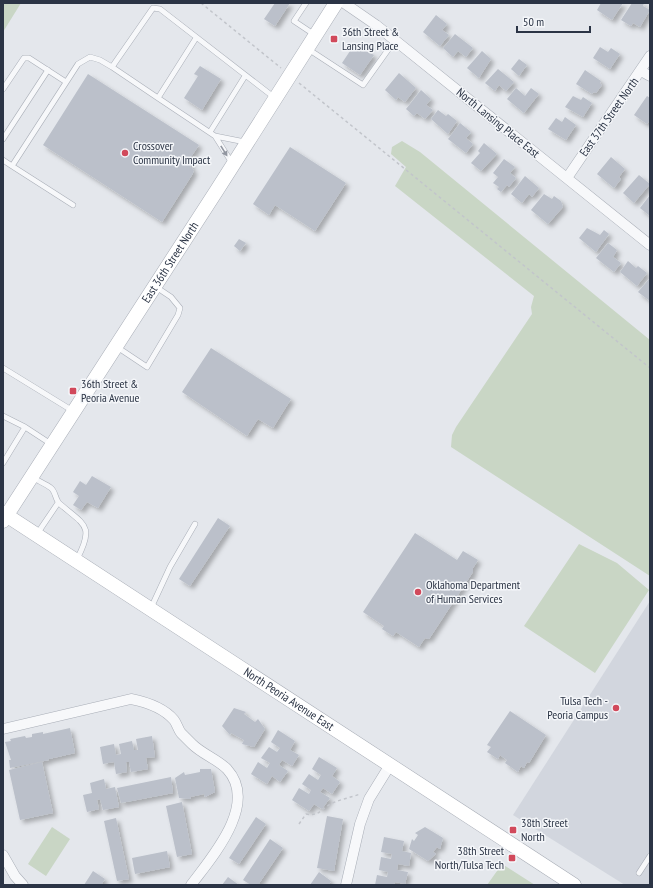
<svg xmlns="http://www.w3.org/2000/svg" width="653" height="888" font-family="'PT Sans Narrow',sans-serif">
  <style>
    .built { fill: #d2d6de }
    .green { fill: #c9d6c5 }
    .building { fill: #bbc0ca; filter: url(#shadow) }
    .lines { fill: none; stroke-linecap: round; stroke-linejoin: round }
    .lane-casing { stroke: #a9aeb7; stroke-width: 6 }
    .street-casing { stroke: #a9aeb7; stroke-width: 11 }
    .secondary-casing { stroke: #a9aeb7; stroke-width: 15 }
    .path { stroke: #c2c5cb; stroke-width: 1.5; stroke-dasharray: 3 3; stroke-linecap: butt }
    .lane { stroke: #f7f8fa; stroke-width: 5 }
    .street { stroke: #f7f8fa; stroke-width: 10 }
    .secondary { stroke: #fff; stroke-width: 14 }
    .oneway { fill: #9196a0 }
    .poi-dot { fill: #d1495b; stroke: #f4f6f9; stroke-width: 1.5 }
    .labels { text-anchor: middle; stroke-width: 3; stroke-linejoin: round; paint-order: stroke }
    .poi-label { font-size: 12px; fill: #2b3445; stroke: #f4f6f9; text-anchor: start }
    .street-label { font-size: 12px; fill: #2b3445; stroke: #f4f6f9 }
  </style>
  <defs>
    <filter id="shadow"><feDropShadow dx="3.5" dy="3.5" stdDeviation="2" flood-color="#0004"/></filter>
  </defs>
  <rect width="100%" height="100%" fill="#e4e7ec"/>
  <path class="built" d="M650,601V885H625L513,815Z"/>
  <path class="green" d="M3,3H21L3,32Z
    M402,141L420,152L650,340V576L451,447L452,435L456,427L532,314L531,307L534,296L395,186L406,167L391,154L392,147Z
    M579,544L617,563L649,590L595,673L524,626Z
    M52,827L70,839L46,876L28,864Z
    M502,864L535,885H487Z"/>
  <path class="building" d="M275,3H290L275,26L264,19Z
    M601,3H623L612,20L597,10Z
    M632,3H644L643,6L650,10L640,27L633,23L631,26L621,20Z
    M436,15L447,24L442,30L449,35L440,46L423,32Z
    M455,34L473,48L466,57L458,51L453,57L443,48Z
    M354,45L374,55L360,75L342,63Z
    M600,47L608,52L611,48L620,54L610,69L593,58Z
    M482,51L491,59L479,78L467,68Z
    M519,59L527,65L519,76L511,69Z
    M200,66L221,79L202,110L184,98L198,76L194,74Z
    M498,69L514,82L506,91L499,85L495,91L485,83Z
    M585,70L601,81L600,83L602,85L596,93L594,92L592,94L576,84Z
    M399,73L416,88L405,102L398,97L396,100L385,90Z
    M88,74L199,145L188,161L192,163L190,167L194,170L192,175L162,222L43,145Z
    M516,88L525,96L531,88L539,94L524,113L507,99Z
    M421,90L431,99L426,105L433,110L425,119L417,113L414,116L406,109Z
    M573,96L581,100L583,97L592,103L583,117L565,107Z
    M647,96L650,98V120L647,124L634,115Z
    M438,110L446,116L448,114L457,121L448,134L431,119Z
    M565,117L576,125L566,140L548,129L556,118L562,122Z
    M460,123L471,132L466,138L473,144L466,153L448,139Z
    M484,143L497,154L481,171L471,163L480,153L478,151Z
    M290,147L346,183L315,231L275,205L269,215L253,204Z
    M611,157L625,169L619,177L621,179L614,188L597,174Z
    M504,159L515,167L510,173L516,178L509,187L507,185L501,192L497,189L499,187L493,183L498,177L493,173Z
    M639,175L650,184L634,203L623,193Z
    M525,176L539,188L532,197L529,194L522,203L511,194Z
    M544,194L552,199L554,196L561,201L563,207L548,224L531,210Z
    M650,195V216L640,208Z
    M587,228L600,235L604,230L609,234L596,252L579,238Z
    M239,239L246,243L240,251L234,246Z
    M608,243L617,250L613,257L621,263L614,272L596,258Z
    M628,261L636,268L638,266L647,273L637,286L620,272Z
    M650,278V301L638,292Z
    M211,348L291,399L273,428L258,419L247,436L182,392Z
    M92,476L111,487L98,508L87,502L81,510L73,505L79,496L73,492L80,481L86,485Z
    M218,518L230,526L190,586L179,579Z
    M415,533L457,560L463,551L478,560L473,568V572L429,639L425,638L419,647L396,632L393,636L382,629L384,626L363,612Z
    M234,708L246,712L244,714L255,722L258,719L265,729L254,747L242,744L244,740L231,733L230,735L222,726Z
    M510,711L546,735L529,763L527,762L524,768L521,766L518,772L505,763L507,760L500,755L498,759L487,752L491,747L487,745Z
    M70,728L75,753L49,759L47,751L49,760L10,768L9,760H11L5,742L11,741L10,739L25,736L26,738L32,737V734L43,732V734Z
    M278,730L295,741L290,750L299,755L292,766L282,760L279,765L288,771L280,782L272,776L267,784L251,774L258,762L267,768L270,763L261,758L269,747L277,752L280,748L271,742Z
    M152,736L155,757L146,758L148,769L131,772L129,762H126L127,772L116,774L114,762L103,764L100,747L114,744L116,755L121,754L119,744L132,741L134,750H138L136,739Z
    M319,757L337,768L332,776L340,782L332,794L323,788L320,792L330,798L322,809L314,804L309,811L292,800L299,788L309,794L311,790L302,784L309,774L318,780L321,775L312,769Z
    M42,762L53,813L20,820L9,770Z
    M200,769H211L215,792L205,797L204,794L190,797L191,799L179,798L175,778L184,772L185,775L200,772Z
    M171,777L173,793L121,803L117,788Z
    M104,779L106,789L115,787L119,807L103,810L100,799L97,800L99,809L87,812L83,795L92,793L90,783Z
    M182,802L192,854L177,857L166,806Z
    M327,816L343,819L334,871L317,868Z
    M256,817L266,824L239,864L229,858Z
    M116,818L129,879L117,881L104,821Z
    M425,827L443,838L440,849L437,847L433,852L436,854L428,861L409,849L412,839L414,841L418,835L415,833Z
    M384,837L404,841L402,851L411,853L409,866L398,864L397,870L408,872L405,884L395,882L394,885H375L377,875L387,877L388,872L379,870L381,857L391,859L392,854L381,852Z
    M270,839L283,848L258,885H251L243,880Z
    M167,851L170,867L135,874L132,858Z
    M93,871L105,879L101,885H84Z
    M319,872L331,881L329,885H310Z
    M228,877L239,885H222Z"/>
  <g class="lines">
    <defs>
      <path id="lane" d="M306,3L294,21L315,35
        M308,49L363,85L395,40
        M112,67L158,98L196,38
        M3,89L24,58H29L66,82
        M158,98L215,136L232,163
        M210,132L245,76
        M215,136L245,142
        M3,139L48,70
        M3,160L12,166
        M73,205L12,166L78,64L90,57L100,60L112,67L153,8L160,9L275,98
        M117,347L147,367L178,315L180,308L171,297L156,287
        M3,368L73,411
        M3,416L25,427L51,444
        M3,463L25,427
        M32,477C38,481 46,484 51,488C56,492 55,500 60,504C84,525 95,525 77,559
        M37,534L58,503
        M151,608L170,567L195,524
        M639,873L650,856"/>
      <path id="street" d="M344,3L376,25L650,245
        M641,71L650,76
        M567,178L650,56
        M3,729L131,699C146,702 163,707 174,720C177,724 178,729 181,733C185,737 189,741 192,744C202,754 217,759 227,769C259,804 212,857 191,885
        M3,855L15,876L23,885
        M346,885L360,824L369,799L390,765"/>
      <g id="secondary">
        <path id="s1" d="M3,513L574,885"/>
        <path id="s2" d="M3,521L217,190L336,3"/>
      </g>
    </defs>
    <use href="#lane" class="lane-casing"/>
    <use href="#street" class="street-casing"/>
    <use href="#secondary" class="secondary-casing"/>
    <path class="path" d="M201,3L281,68
      M299,83L650,368
      M299,824L306,814C317,816 319,812 326,807C335,800 350,798 360,794"/>
    <use href="#lane" class="lane"/>
    <use href="#street" class="street"/>
    <use href="#secondary" class="secondary"/>
  </g>
  <defs><path id="oneway-solid" d="M-6-.8H1V-3.2L6.5 0L1 3.2V.8H-6Z"/></defs>
  <use class="oneway" href="#oneway-solid" transform="translate(224 151) rotate(58)"/>
  <g class="poi-dot">
    <rect x="330" y="35" width="8" height="8" rx="2"/>
    <circle cx="125" cy="153" r="4"/>
    <rect x="69" y="387" width="8" height="8" rx="2"/>
    <circle cx="418" cy="592" r="4"/>
    <circle cx="616" cy="708" r="4"/>
    <rect x="509" y="826" width="8" height="8" rx="2"/>
    <rect x="508" y="854" width="8" height="8" rx="2"/>
  </g>
  <g class="labels">
    <g class="poi-label">
      <text x="342" y="36">36th Street &amp;<tspan x="342" dy="14">Lansing Place</tspan></text>
      <text x="133" y="150">Crossover<tspan x="133" dy="14">Community Impact</tspan></text>
      <text x="81" y="388">36th Street &amp;<tspan x="81" dy="14">Peoria Avenue</tspan></text>
      <text x="426" y="589">Oklahoma Department<tspan x="426" dy="14">of Human Services</tspan></text>
      <text x="608" y="705" text-anchor="end">Tulsa Tech -<tspan x="608" dy="14">Peoria Campus</tspan></text>
      <text x="521" y="827">38th Street<tspan x="521" dy="14">North</tspan></text>
      <text x="504" y="855" text-anchor="end">38th Street<tspan x="504" dy="14">North/Tulsa Tech</tspan></text>
    </g>
    <g class="street-label">
      <text transform="translate(609 117) rotate(-55)" y="4">East 37th Street North</text>
      <text transform="translate(498 123) rotate(39)" y="4">North Lansing Place East</text>
      <text dy="4" stroke="none"><textPath href="#s2" startOffset="308">East 36th Street North</textPath></text>
      <text dy="4" stroke="none"><textPath href="#s1" startOffset="341">North Peoria Avenue East</textPath></text>
    </g>
  </g>
  <rect width="653" height="888" fill="none" stroke="#2b3445" stroke-width="8"/>
  <path d="M517 26v6h73v-6" fill="none" stroke="#2b3445" stroke-width="2"/>
  <text x="523" y="26" font-size="12" fill="#2b3445" stroke="#f4f6f9" stroke-width="3" paint-order="stroke">50 m</text>
</svg>
